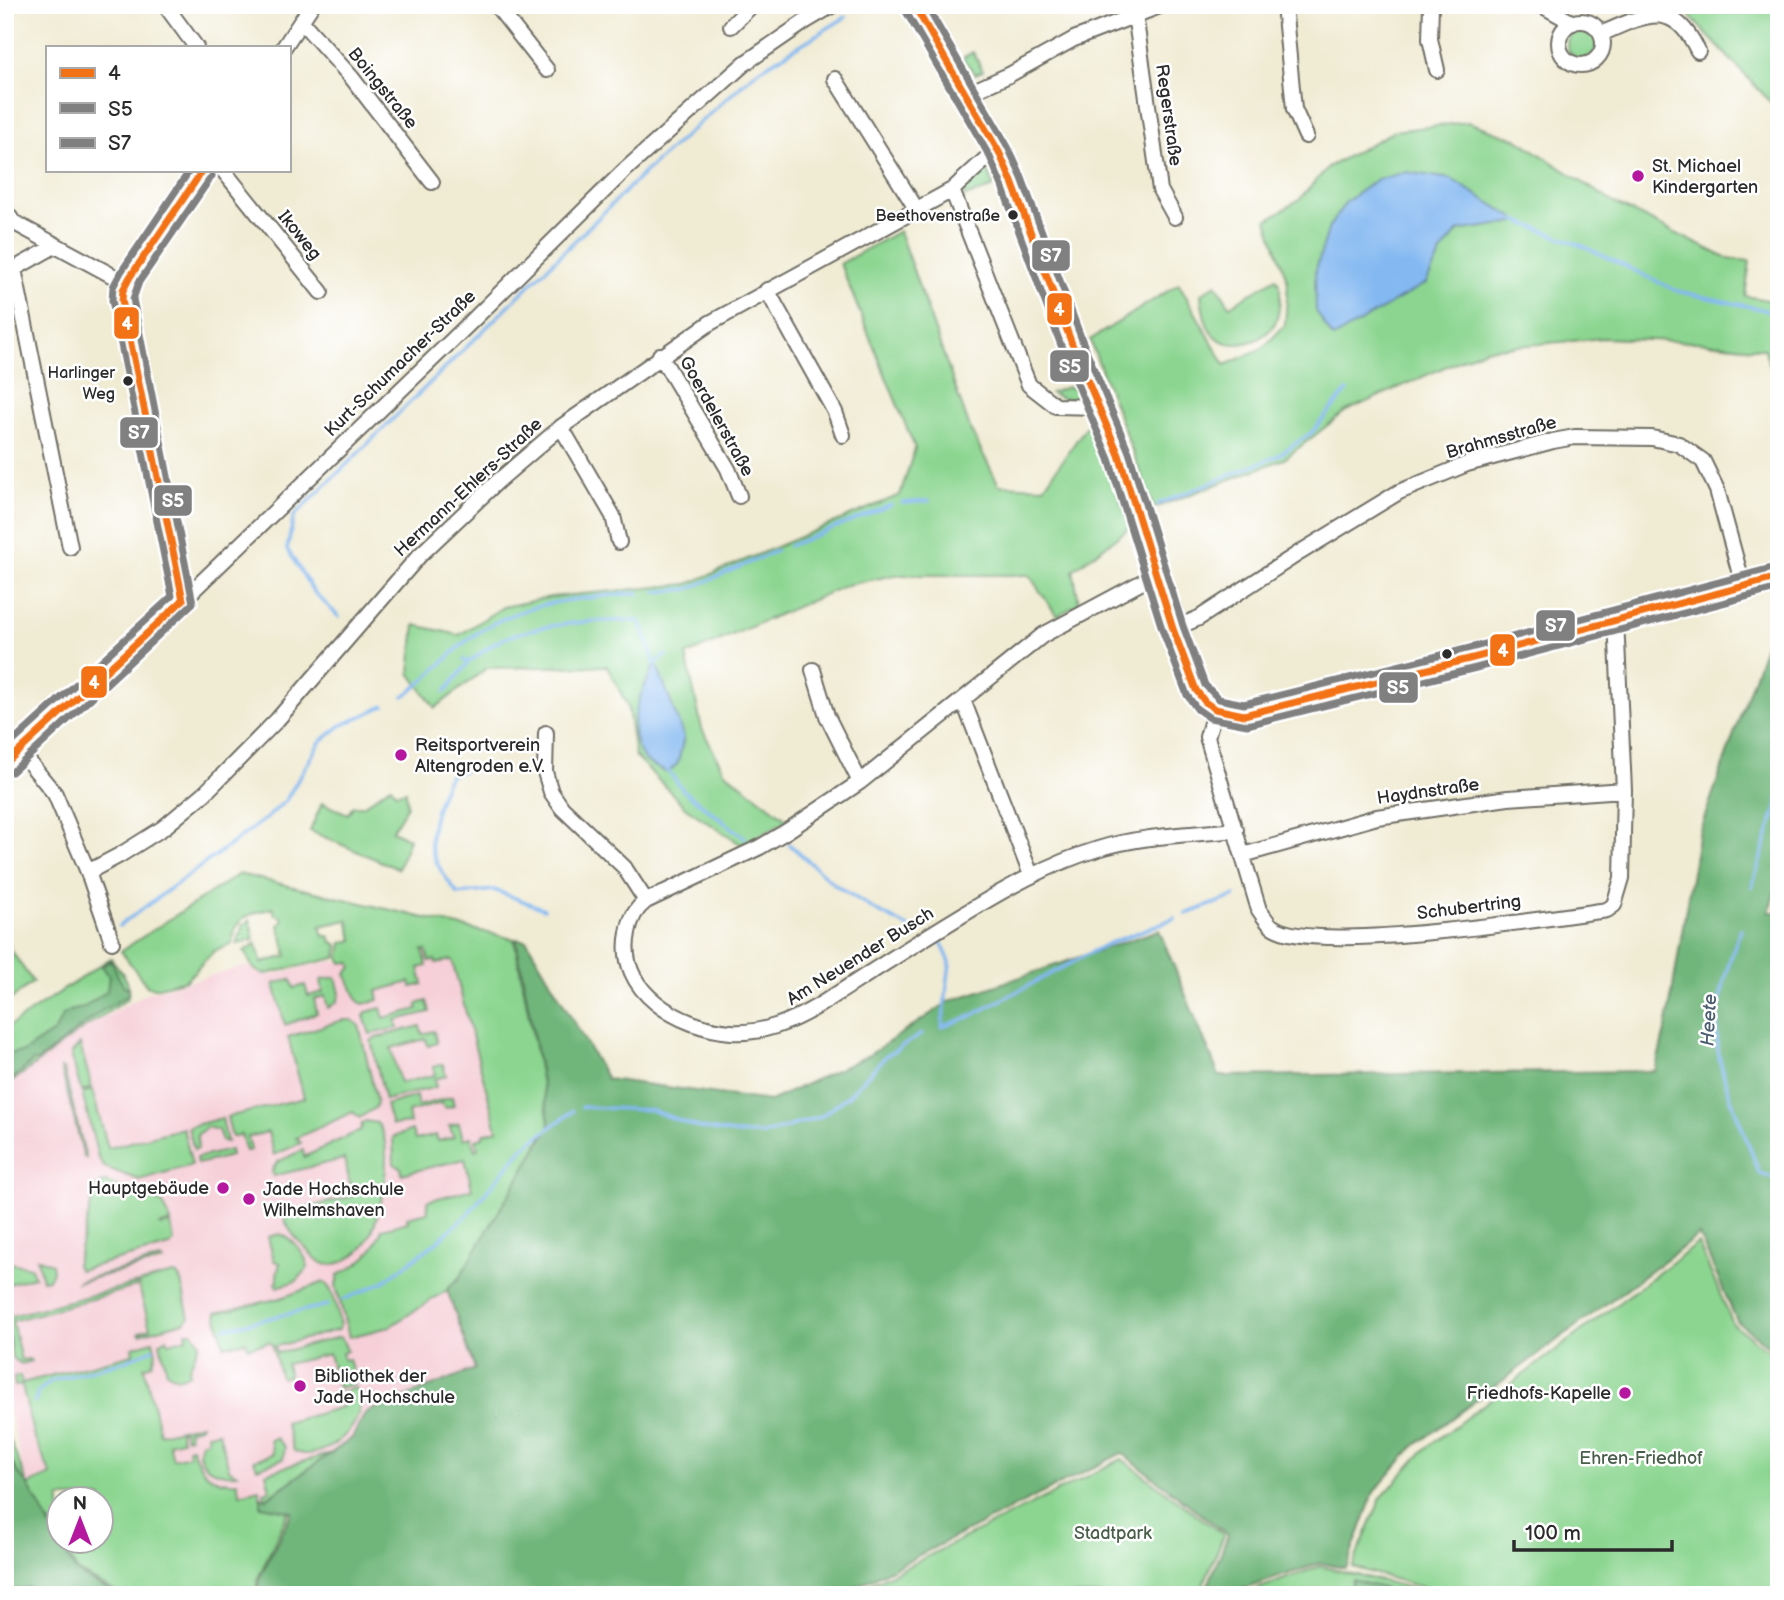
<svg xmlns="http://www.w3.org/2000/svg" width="1784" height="1600" font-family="'Balsamiq Sans',sans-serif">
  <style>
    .built { fill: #f6cfd8 }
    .green { fill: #8bd590; stroke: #5b805e; stroke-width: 2 }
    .forest { fill: #70b67a; stroke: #4e7052; stroke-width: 2 }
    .water { fill: #83b8f1; stroke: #57728e; stroke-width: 2 }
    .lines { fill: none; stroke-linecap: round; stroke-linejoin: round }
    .stream { stroke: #83b8f1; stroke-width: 3.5 }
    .minor-casing { stroke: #706e66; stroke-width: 18 }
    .minor { stroke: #fff; stroke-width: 14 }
    .bus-1-casing { stroke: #fff; stroke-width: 12 }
    .bus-2-casing { stroke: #fff; stroke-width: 12 }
    .bus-3-casing { stroke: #fff; stroke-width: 12 }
    .bus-1 { stroke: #f47216; stroke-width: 7 }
    .bus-2 { stroke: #808080; stroke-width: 7 }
    .bus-3 { stroke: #808080; stroke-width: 7 }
    .poi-dot { fill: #b5179e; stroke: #fff; stroke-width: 2.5 }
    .bus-dot { fill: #2b2b2b; stroke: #fff; stroke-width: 2.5 }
    .labels { text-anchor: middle; stroke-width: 5; stroke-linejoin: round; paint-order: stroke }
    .bus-label { font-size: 16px; fill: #2b2b2b; stroke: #fff; text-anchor: end }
    .street-label { font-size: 18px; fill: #2b2b2b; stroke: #fff }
    .poi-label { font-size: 18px; fill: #2b2b2b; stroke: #fff; text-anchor: start }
    .park-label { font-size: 18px; fill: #485e49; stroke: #fff }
    .water-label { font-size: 19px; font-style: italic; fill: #4a5c70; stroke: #fff }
    .line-badge { stroke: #fff; stroke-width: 2.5 }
    .badge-label { font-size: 19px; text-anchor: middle; font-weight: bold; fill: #fff }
  </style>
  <rect width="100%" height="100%" fill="#fff"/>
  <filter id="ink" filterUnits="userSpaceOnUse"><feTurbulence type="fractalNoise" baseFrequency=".0143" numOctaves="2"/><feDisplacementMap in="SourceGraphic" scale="14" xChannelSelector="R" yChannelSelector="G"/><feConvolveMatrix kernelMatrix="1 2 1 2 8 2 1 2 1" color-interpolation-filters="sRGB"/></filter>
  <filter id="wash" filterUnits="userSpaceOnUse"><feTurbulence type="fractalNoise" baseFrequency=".00686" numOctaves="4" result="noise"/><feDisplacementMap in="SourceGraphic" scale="28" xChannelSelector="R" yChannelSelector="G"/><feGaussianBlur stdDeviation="1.57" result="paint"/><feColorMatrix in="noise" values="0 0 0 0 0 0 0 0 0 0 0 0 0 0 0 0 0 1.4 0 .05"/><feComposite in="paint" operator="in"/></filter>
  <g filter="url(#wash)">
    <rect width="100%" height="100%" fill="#f0ebd3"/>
    <path class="built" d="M468,935L531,1133L456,1266L488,1375L278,1514L27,1486L5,1393V1086L80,1031L149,992L247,966L267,976L332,961L342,963Z"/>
    <path class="green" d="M1679,5H1779V111Z
      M1567 44a15 15 0 1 1 30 0a15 15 0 1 1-30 0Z
      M973,52L983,71L975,74L962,58Z
      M1468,122L1517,139L1614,203L1728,259L1750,261L1745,296L1779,302V391L1764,349L1697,342L1603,338L1485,349L1346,411L1284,459L1154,508L1090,340L1179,284L1225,365L1263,348L1285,325L1288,283L1267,220L1300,199L1328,167L1394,131Z
      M987,167L994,187L965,197L963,189Z
      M899,231L971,431L999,485L1044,487L1090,421L1131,527L1073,570L1079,603L1057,616L1029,575H895L847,585L686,655L702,729L724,771L788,820L742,845L686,808L635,756L628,707L607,666L487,668L435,708L410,673L415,625L459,635L503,607L551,597L688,584L900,495L915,448L840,264Z
      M1276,278C1281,286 1280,291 1280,299C1279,306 1279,315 1276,321C1266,343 1226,354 1211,332C1204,321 1202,307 1201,294L1216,284L1230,306Z
      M1067,387L1081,390L1079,397L1063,399L1051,393Z
      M391,786L396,793L406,791L407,806L392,831L409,839L398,869L310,831L322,803L348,814L353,806H363Z
      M239,874L514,939L550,1126L541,1138L514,1188L459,1278L447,1290L389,1327L349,1337L336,1286L338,1275C361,1264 374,1253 382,1229L408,1222L407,1217L428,1212L427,1201L472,1189L465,1159L402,1174L401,1168L394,1164L393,1137L412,1130L415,1140L436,1135L438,1141L454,1137L449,1126L459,1123L463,1139L471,1137L475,1150L478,1149L476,1139L483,1137V1134L497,1130L452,960L436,963L435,960L429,961L426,950H423L427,966L419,968L423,984L412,987L410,982L377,991L379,1000L363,1004L358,1001L346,974L352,967L350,962L342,963L339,958L342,943L353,940L348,920L320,926L323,936H329L332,942L338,945L336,958L266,974C250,972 252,963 244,951L256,944L262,963L287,956L279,925L283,921L282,917L275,915L273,908C248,914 235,916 232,944L214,951L186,980L155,988L147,986L121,951Z
      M250,920L254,939L237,944L243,925Z
      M5,929L10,949L33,982L5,1004Z
      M111,958C120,971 134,983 127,999L80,1031L5,1087V1029Z
      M336,977L340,994L337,1002L328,1008L325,996L314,999L317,1013L285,1025L274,984L291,979L294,988L305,985L308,996L323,992L321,980Z
      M427,1001L430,1012L396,1020L398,1028L370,1034L364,1016L366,1012L381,1008L384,1018L418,1009L417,1004Z
      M343,1020H352L359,1025L377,1103L375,1108L359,1118L353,1112L296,1138L301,1143L274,1155L268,1132L248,1137L251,1150L246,1151L241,1135L232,1137L227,1117L304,1098L288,1037Z
      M420,1026L422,1034L434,1031L437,1043L428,1046L426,1039L391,1048L400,1083L435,1075L433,1067L443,1064L446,1076L434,1079L436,1087L385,1100L371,1041L375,1038Z
      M80,1044L92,1088L81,1091L71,1054Z
      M61,1068L64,1070L86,1158L84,1157Z
      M92,1090L108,1148L183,1128L192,1165L139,1180L104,1167L98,1157L82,1093Z
      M416,1096L418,1106L452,1097L454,1106L444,1108L442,1103L408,1112L410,1123L392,1125L386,1105Z
      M222,1118L227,1142L222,1141L218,1130L207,1127L197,1135L198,1148L194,1150L188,1127Z
      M366,1121L377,1123C397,1145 380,1225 364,1246C358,1254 350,1258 342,1262C327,1268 320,1264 310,1253C297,1239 288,1232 283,1214L353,1196L344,1159L273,1176L272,1171L277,1162L303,1150L304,1157L361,1130L362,1123Z
      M230,1150L231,1156L197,1164L196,1158Z
      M106,1182L163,1203L171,1222L159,1226L171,1224L174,1242L170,1246L79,1270L76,1265L95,1189L101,1183Z
      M280,1234C292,1238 307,1255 308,1268L297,1281L277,1287L275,1283L278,1282L277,1274L280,1263L274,1261L268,1237Z
      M1698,1243L1733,1324L1779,1359V1595H1574L1567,1591L1501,1588L1450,1595L1352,1567L1381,1498L1426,1448Z
      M37,1258L52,1264L53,1272L48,1279L42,1280Z
      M160,1259L163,1261L78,1282L79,1281Z
      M5,1262L31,1267L34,1277L5,1285Z
      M173,1274L177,1275L181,1281L189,1318L184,1322L140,1334L139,1332L150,1328L139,1287L141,1282Z
      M324,1282C335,1290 337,1312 340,1326L338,1330L273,1347L270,1342L248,1347L246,1341L224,1346L216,1313L281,1298Z
      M138,1283L136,1287L12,1321L21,1360L29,1359L31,1361L21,1364L12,1358L7,1317Z
      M186,1332H192L200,1342L189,1368L190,1374L177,1378L167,1372L160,1343L167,1338L169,1343L187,1338Z
      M339,1337L343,1340L347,1351L342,1353L344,1360L349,1359L355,1381L354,1384L338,1388L329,1354L286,1364L289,1376L281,1378L273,1349L276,1348L277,1353Z
      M153,1341L156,1353L152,1364L144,1367L160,1434L201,1424L200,1427L188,1430L190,1437L186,1438L183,1429L180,1430L182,1440L169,1443L173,1459L189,1455L188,1448L192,1447C199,1470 211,1484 237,1482L240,1494L259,1489L262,1506L289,1511L257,1580L256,1595H121L77,1571L60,1540H102V1498H60V1540C53,1529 47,1517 40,1507C23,1481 5,1460 5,1428L28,1485L51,1475L33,1434L22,1385L15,1386L14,1377L20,1376L22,1383L133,1354L132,1347Z
      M355,1388C377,1421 320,1466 294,1451L285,1423L342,1407L339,1393Z
      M219,1432L229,1469L237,1474C219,1477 192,1465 201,1442L208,1440L207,1434Z
      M276,1438L285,1447L283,1459L257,1468L254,1460L273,1454L270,1440Z
      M331,1453L265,1499L264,1492L270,1490L266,1473Z
      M1122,1459L1224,1535L1199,1595H850Z
      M1320,1566L1440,1595H1241Z
      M1500,1590L1567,1593L1569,1595H1468Z"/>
    <path class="forest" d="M1779,606V878L1769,912H1779V1355L1737,1321L1699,1235L1413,1447L1374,1492L1346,1568L1320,1563L1226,1595H1204L1228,1535L1122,1453L840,1595H258L259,1579L292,1512L261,1506V1497L266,1499L352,1438L366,1412L475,1369L447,1290L459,1278L550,1126L516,939L527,941L607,1079L770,1101L869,1055L950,1001L1159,930L1219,1076L1655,1071L1667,1023L1698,836Z
      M111,960C116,970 118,979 125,987H129L128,995L100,1012L38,1061H33L5,1086V1060L13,1053L23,1052L55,1031L62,1016L70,1011L83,1008L107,991L109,976L102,966Z
      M5,1444L13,1467L28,1485L76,1572L117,1595H7L30,1587L5,1592Z
      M1352,1580L1411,1595H1348Z"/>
    <path class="water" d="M1406,172L1451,179L1516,219V222L1458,231L1441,253L1426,283L1333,338L1316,311L1315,273L1329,227L1346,202L1376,180Z
      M656,663L684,737L678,763L668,773C661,769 649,765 644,759C622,729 641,691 656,663Z"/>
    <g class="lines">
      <path class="stream" d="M1516,220L1585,247L1677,291L1779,313
        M902,503L929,501
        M1158,504L1277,456L1311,433L1347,391
        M789,546L891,505
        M655,592L689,589L776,551
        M339,617L313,591L287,549L294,516L645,172L756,72L846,17
        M464,660L469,662C480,654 492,643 505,638C547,622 596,620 640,621L656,666
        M656,663L666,655
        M445,692L469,662
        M404,696C430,679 448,654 473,636C522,600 582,598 639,593
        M668,771L684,791L745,838
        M491,772L471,768L450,775C440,793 427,831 432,851C437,867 448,881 458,894L494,890L544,909
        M789,844L834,884L873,909L908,927
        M1752,887L1779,799
        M1186,914L1235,896
        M119,926L268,817L286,800L320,742L340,726L384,706
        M1741,929C1727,965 1713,1011 1718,1050C1724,1090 1746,1134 1759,1173L1779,1179
        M941,942L950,962L942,1027L971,1016L1105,945L1175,918
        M582,1107L651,1110L700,1128L740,1134H764L820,1117L848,1096L886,1056L922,1034
        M343,1300L383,1282L434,1244L466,1216L524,1147L573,1111
        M225,1328L328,1305
        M35,1402L38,1392L51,1381L125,1361L153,1349"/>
    </g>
  </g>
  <g filter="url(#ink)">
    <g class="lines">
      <defs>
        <path id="minor" d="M165,5L196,47
          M496,5L547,70
          M914,5L999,152L1012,182L1072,344L1119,455L1173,629L1196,690L1205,702L1215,709L1244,715L1473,658L1779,577
          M1284,5L1294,109L1306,136
          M1431,5L1430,39L1437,70
          M1541,5L1573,23
          M1135,14L1160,190L1175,217
          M301,21L352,78L432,182
          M1559 43a22 22 0 1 1 44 0a22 22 0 1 1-44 0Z
          M731,26L752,5
          M1601,34C1648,13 1673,0 1698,51
          M284,47L312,5
          M835,79L917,210
          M967,94L1009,75L1074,39L1162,5
          M223,170L321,292
          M952,190L1029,385L1056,406L1099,407
          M5,210L13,222L126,283
          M55,246L14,269L70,547
          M767,290L835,412L843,435
          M660,355L728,469L739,496
          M561,427L613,516L619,542
          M1157,574L1043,635L860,782L787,831L760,847L646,901C635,909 630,920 628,933C616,991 680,1028 731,1032C763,1034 791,1022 818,1006C865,976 911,946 959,917C1003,890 1048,864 1098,849C1142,835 1190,835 1236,830
          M183,600L122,300L123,290L130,277L203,170
          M1173,629L1199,618L1299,553L1399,492L1467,464L1553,441L1575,437L1652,438L1679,444L1703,461L1717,490L1743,585
          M813,670L827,716L860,782
          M963,700L1031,875
          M1215,709L1207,737L1259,910C1263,915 1268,924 1273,927C1314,955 1550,918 1607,910L1614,905L1622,878L1624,790L1616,620
          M546,733L545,772L551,792L562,808L624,867L646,901
          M20,751L55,794L88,872L112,942
          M5,764L183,600L474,319L625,170L745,63L806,21L833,5
          M1243,855L1377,817L1508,798L1624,790
          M88,872L120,855L163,828L205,793L277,720L419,556L498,481L561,427L710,323L952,190L988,157L999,152"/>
      </defs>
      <use href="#minor" class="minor-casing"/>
      <use href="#minor" class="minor"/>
      <defs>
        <path id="bus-1" d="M914,5L999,152L1012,182L1072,344L1119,455L1173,629L1196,690L1205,702L1215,709L1244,715L1473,658L1779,577
          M183,600L122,300L123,290L130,277L203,170
          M5,764L183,600"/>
        <path id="bus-2" d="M905,10L990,157L1002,186L1062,348L1109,459L1163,632L1187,695L1197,709L1210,718L1247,725L1476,668L1779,588
          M12,772L193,603L133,299L139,282L212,176"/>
        <path id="bus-3" d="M926,5L1008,147L1022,178L1082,340L1129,452L1183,626L1205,685L1219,699L1244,704L1470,648L1776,567
          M5,749L172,596L112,300L113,287L121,272L190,170"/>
      </defs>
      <use href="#bus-1" class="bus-1-casing"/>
      <use href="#bus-2" class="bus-2-casing"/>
      <use href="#bus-3" class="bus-3-casing"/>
      <use href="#bus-1" class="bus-1"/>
      <use href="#bus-2" class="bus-2"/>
      <use href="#bus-3" class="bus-3"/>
    </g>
  </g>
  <g class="poi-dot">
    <circle cx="1638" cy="176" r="7"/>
    <circle cx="401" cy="755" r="7"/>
    <circle cx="223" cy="1188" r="7"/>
    <circle cx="249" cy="1199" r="7"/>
    <circle cx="300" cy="1386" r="7"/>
    <circle cx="1625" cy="1393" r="7"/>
  </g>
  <g class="bus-dot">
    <circle cx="1013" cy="215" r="6"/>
    <circle cx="128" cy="381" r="6"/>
    <circle cx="1447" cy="654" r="6"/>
  </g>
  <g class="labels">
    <g class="bus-label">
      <text x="1000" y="221">Beethovenstraße</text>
      <text x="115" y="378">Harlinger<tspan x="115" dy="21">Weg</tspan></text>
    </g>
    <g class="street-label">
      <text transform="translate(383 88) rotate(51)" y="6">Boingstraße</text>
      <text transform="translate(1169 115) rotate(82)" y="6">Regerstraße</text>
      <text transform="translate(300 235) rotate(51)" y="6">Ikoweg</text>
      <text transform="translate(400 363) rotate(-44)" y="6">Kurt-Schumacher-Straße</text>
      <text transform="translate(717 416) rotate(61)" y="6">Goerdelerstraße</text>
      <text transform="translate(1501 437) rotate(-16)" y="6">Brahmsstraße</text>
      <text transform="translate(468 487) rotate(-43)" y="6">Hermann-Ehlers-Straße</text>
      <text transform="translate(1428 791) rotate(-8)" y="6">Haydnstraße</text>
      <text transform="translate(1469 907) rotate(-7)" y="6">Schubertring</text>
      <text transform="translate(860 956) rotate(-32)" y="6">Am Neuender Busch</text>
    </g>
    <g class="poi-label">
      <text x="1652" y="172">St. Michael<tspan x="1652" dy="21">Kindergarten</tspan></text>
      <text x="415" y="751">Reitsportverein<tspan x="415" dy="21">Altengroden e.V.</tspan></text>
      <text x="209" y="1194" text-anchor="end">Hauptgebäude</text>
      <text x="263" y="1195">Jade Hochschule<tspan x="263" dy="21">Wilhelmshaven</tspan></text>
      <text x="314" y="1382">Bibliothek der<tspan x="314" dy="21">Jade Hochschule</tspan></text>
      <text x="1611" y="1399" text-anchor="end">Friedhofs-Kapelle</text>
    </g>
    <g class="park-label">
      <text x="1641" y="1464">Ehren-Friedhof</text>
      <text x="1113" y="1539">Stadtpark</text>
    </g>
    <g class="water-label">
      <text transform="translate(1708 1020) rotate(-87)" y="7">Heete</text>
    </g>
  </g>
  <g class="line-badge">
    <rect x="1031" y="239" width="40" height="33" rx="7" fill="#808080"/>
    <rect x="1046" y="292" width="27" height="34" rx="7" fill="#f47216"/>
    <rect x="113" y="306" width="27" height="34" rx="7" fill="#f47216"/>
    <rect x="1049" y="349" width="41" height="34" rx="7" fill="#808080"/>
    <rect x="119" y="416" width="40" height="33" rx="7" fill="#808080"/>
    <rect x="153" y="484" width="40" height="33" rx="7" fill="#808080"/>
    <rect x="1535" y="609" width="41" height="33" rx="7" fill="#808080"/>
    <rect x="1489" y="633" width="27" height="34" rx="7" fill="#f47216"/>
    <rect x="80" y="665" width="28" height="34" rx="7" fill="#f47216"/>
    <rect x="1378" y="671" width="41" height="33" rx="7" fill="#808080"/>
  </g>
  <g class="badge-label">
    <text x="1051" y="262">S7</text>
    <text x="1059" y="316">4</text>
    <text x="127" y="330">4</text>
    <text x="1070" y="373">S5</text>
    <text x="139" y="439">S7</text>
    <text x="173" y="507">S5</text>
    <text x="1556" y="632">S7</text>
    <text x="1503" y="657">4</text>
    <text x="94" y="689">4</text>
    <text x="1398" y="694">S5</text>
  </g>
  <rect width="1784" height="1600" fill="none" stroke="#fff" stroke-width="28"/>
  <rect x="46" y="46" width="245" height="126" fill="#ffffff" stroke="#aaaaaa" stroke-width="2"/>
  <rect x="60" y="68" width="35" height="10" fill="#f47216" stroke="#aaaaaa" stroke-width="2"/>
  <text x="108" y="80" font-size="21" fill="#2b2b2b">4</text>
  <rect x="60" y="103" width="35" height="10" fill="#808080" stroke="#aaaaaa" stroke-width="2"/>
  <text x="108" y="116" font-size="21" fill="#2b2b2b">S5</text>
  <rect x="60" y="138" width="35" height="10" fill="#808080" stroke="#aaaaaa" stroke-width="2"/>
  <text x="108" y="150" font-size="21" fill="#2b2b2b">S7</text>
  <g transform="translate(80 1520)"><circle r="33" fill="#ffffff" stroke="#aaaaaa" stroke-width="2"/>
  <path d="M0-5L12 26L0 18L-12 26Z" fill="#b5179e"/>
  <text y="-10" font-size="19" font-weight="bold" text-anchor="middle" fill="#2b2b2b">N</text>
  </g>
  <path d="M1514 1540v10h158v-10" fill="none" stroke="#2b2b2b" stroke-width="3.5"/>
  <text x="1525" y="1540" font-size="21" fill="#2b2b2b" stroke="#ffffff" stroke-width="5" paint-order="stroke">100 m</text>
</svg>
